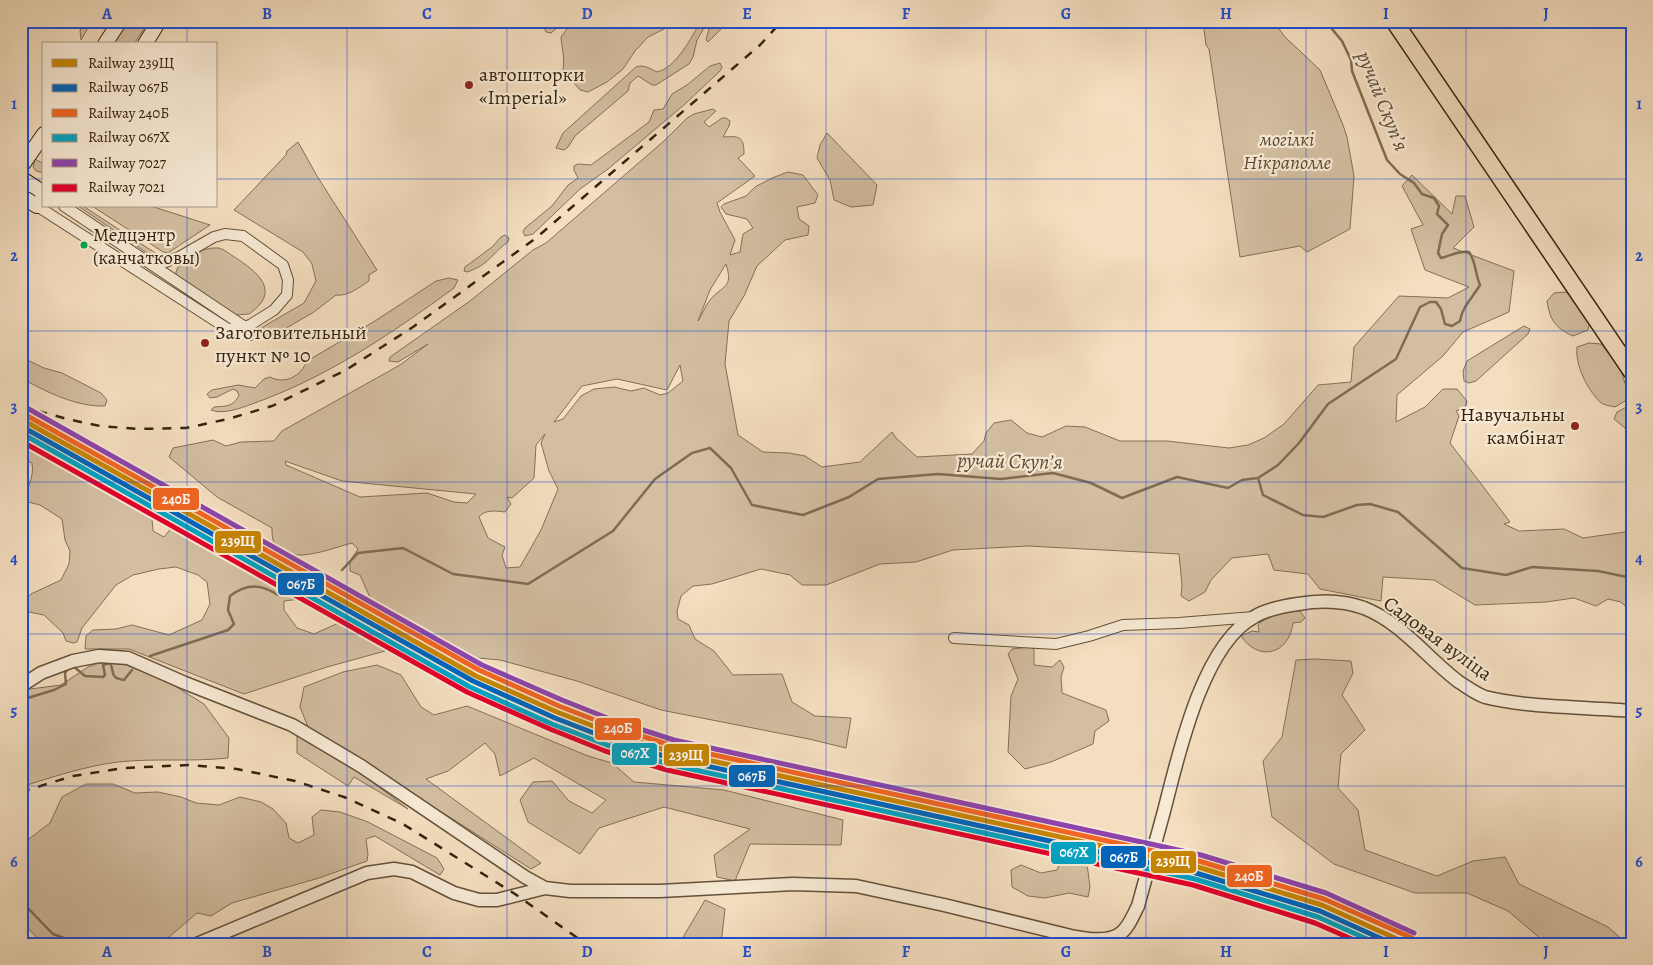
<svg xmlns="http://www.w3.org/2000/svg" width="1653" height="965" font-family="Alegreya,serif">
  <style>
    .green { fill: #d3bea1; stroke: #847057; fill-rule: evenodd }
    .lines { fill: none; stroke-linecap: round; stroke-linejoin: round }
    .stream { stroke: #806c53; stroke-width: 2.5 }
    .minor-casing { stroke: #64513a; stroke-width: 12 }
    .tertiary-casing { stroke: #64513a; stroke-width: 15 }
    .secondary-casing { stroke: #34220d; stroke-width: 16 }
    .primary-casing { stroke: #34220d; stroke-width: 19 }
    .minor { stroke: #f8ead5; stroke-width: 10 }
    .tertiary { stroke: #f8ead5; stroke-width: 12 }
    .secondary { stroke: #f8ead5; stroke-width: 14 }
    .primary { stroke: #f4debf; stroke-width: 16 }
    .rail { stroke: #34220d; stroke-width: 2.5; stroke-dasharray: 9 9; stroke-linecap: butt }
    .rail-1-casing { stroke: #f8ead5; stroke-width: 9 }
    .rail-2-casing { stroke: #f8ead5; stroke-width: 9 }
    .rail-3-casing { stroke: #f8ead5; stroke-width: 9 }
    .rail-4-casing { stroke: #f8ead5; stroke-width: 9 }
    .rail-5-casing { stroke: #f8ead5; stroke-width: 9 }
    .rail-6-casing { stroke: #f8ead5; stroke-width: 9 }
    .rail-1 { stroke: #c68503; stroke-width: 5 }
    .rail-2 { stroke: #0065bd; stroke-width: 5 }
    .rail-3 { stroke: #f26522; stroke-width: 5 }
    .rail-4 { stroke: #03a2c4; stroke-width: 5 }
    .rail-5 { stroke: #8e44ad; stroke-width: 5 }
    .rail-6 { stroke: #e4002b; stroke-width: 5 }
    .grid { fill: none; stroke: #1d4ed8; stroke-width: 1; stroke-opacity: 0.55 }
    .poi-dot { fill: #8f2418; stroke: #f8ead5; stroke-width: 2 }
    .bus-dot { fill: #00a651; stroke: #f8ead5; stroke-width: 2 }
    .labels { text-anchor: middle; stroke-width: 4.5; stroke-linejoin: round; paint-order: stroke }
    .bus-label { font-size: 19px; fill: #34220d; stroke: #f8ead5; text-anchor: start }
    .poi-label { font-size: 20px; fill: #34220d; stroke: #f8ead5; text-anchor: start }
    .park-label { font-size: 20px; font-style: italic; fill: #5c4932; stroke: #f8ead5 }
    .street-label { font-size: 20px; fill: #34220d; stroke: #f8ead5 }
    .water-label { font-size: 21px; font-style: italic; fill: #604d36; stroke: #f8ead5 }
    .line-badge { stroke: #f8ead5; stroke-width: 2 }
    .badge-label { font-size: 14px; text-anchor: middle; font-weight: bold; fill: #fff }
    .neatline { fill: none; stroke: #1d4ed8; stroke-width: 2 }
    .grid-label { font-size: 16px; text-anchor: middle; font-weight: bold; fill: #1d4ed8 }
  </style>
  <rect width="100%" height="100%" fill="#f4debf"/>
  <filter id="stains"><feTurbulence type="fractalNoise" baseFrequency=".004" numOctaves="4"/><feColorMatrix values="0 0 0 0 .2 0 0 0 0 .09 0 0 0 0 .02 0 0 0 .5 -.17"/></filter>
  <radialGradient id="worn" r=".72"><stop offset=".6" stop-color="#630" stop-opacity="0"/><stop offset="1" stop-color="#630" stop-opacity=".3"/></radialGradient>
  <path class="green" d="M83,21H92L81,40L80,30L84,26Z
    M126,21H149L134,44H111Z
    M544,21H680L648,37L635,51L623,69L607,82L588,92L580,90L563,70C565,57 562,50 561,37L567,29L566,25L558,27L551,33L546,32L544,28Z
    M701,21H708L697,40L693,57L689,64L656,85H652L638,76L630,83L628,91L575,136L568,147L564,150L556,148L563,133L636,67C644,64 650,69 657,72C676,68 691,38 701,21Z
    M714,21H729L708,42L706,40L709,29Z
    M1203,21H1277L1278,27L1284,36L1320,70L1343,125L1347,137L1354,176L1350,229L1307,252L1300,246L1240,257L1209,49L1206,45Z
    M720,63L722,67L720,71L685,104L608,169L580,189L533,234L525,236L523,232L525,228L552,206L568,185L578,178L574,170V166L578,164L591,165L649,122L654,110L663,109L672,94L687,85L710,66Z
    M713,109L716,111L704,122L709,127L722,118H726L730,121L729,126L723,137C739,136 744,136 744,154L738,158L755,176L717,203L720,212L735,240L730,255L740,252L743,234L753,228L747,219L726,214L721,207L724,204L746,196L755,187L772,178L788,172L803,175L818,195L815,203L797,207L799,219L809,226L808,235L785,240L757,266L744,296L729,321L725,364L738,435L763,452L789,453L805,456L822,467L860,462L892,432L896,438L917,457L972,454L984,441L986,433L994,423L1011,420L1027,433L1042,437L1066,426L1085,427L1120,441H1167L1229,448L1248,445L1264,438L1284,424L1318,385L1351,382L1354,347L1399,296L1448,298L1469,287L1425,270L1411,229L1423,225L1402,186L1412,175L1452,214L1456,196H1465L1474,227L1453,248L1514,271L1509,312L1463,332L1443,356L1397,395L1396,422L1425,407L1443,389H1457L1467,401L1465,408L1456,411L1459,416L1450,443L1510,522L1504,524L1519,531L1564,529L1583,538L1632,531V613L1621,602L1608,599L1596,606L1574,598L1546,602L1475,605L1434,580L1383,577L1381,601L1320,589L1308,574L1274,570L1268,554L1232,558L1211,580L1205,592L1189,601L1181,596L1182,585L1179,554L1028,546L953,550L916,562L880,564L826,585H802L790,575L761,569L712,584L693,586L681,596L677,611L678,619L689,625L695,639L714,651L733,675L782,674L792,702L815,716L851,718L846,748L809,739L661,710L577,681L500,660L478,658L446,640L372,602L360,575L350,571V561L358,549L352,543C332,548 283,569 273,540C272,536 272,531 272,528L217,497L169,457L173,448L213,440L226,446L241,442L274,441L282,431L400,365L428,344L398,362L389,361L390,357L470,301L533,250L546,243L664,141L687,118L694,114ZM726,264C734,289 722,285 710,300C705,306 702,315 698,321L710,290ZM680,365L683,381L668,393L660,395L644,388L631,391L614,387L594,389L581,396L563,419L554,422L582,386L617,379L667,390ZM545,434L541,443L549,471L558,489L541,530L520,567L506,568L502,555L505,547L488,538L479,517C485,509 496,511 505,512L511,504L507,497L512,498L534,478L536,445ZM285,461L342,481L476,494L467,503L454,502L427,493L360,497L286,465Z
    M827,133L877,185L873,205L851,207L834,200L830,180L817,158L820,145Z
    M298,142L317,176L377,270L369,275V281C360,287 347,297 336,295L314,312L269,338L267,334L250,341L249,335L304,303L316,281L312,264L303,252L234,210L286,155L287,151Z
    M35,159L44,164V173L36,171L33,167Z
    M78,206H83L160,256L153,257Z
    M92,206H151L210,225L168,253L163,252Z
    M505,235L509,238L508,242C491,254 489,265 467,272L464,271L465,267L492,247L501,237Z
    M212,248H219L224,250C239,261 278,280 261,303C258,307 253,311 249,314L235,315L176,276V272L178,267L203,250Z
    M449,278L458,280L454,288C391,334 326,378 252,404C241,408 223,415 211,410L214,407C225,406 234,407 239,395L237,391L233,389L217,397L210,398L207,394L212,390L238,385L255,388L264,379L270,377C285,385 301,376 307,361L375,321L436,281Z
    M1565,292L1574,296L1590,321L1588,330L1573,336C1555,328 1550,320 1547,301L1554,293Z
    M1524,326L1530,329L1528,334L1476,381L1469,383L1464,381L1463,371L1467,361Z
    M1589,343L1601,344L1619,365L1630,398L1615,407C1610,406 1603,405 1600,402C1587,389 1575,365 1577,347Z
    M21,357L44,368L62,373L101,393L107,400L105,406C76,407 47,392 21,378Z
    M1632,404V441L1625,428L1614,419L1617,412Z
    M21,439L36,444L49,454L80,471L93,470L154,507L152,519L153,531L164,537L169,531L173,523L183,519L254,563L259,575L282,578L299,591L300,599L284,601V610L297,628L314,634L343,621L355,622L381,634L385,651L327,667L244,694L129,649H85L86,636L93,630L116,629L132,625L169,635L202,620L210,604L207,582L198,575L176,567L159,569L133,575L116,585L82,628L77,642L73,643L66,641L63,633L44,615L24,611L21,604L31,594L61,580L69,564L70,551L65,540L62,519L40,505L28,502C24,487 35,480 32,463L21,459Z
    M1300,611L1305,618L1301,622L1293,623C1289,655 1258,662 1241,636L1252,631L1259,632L1258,625C1268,614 1286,612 1300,611Z
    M1030,647L1034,649V665L1052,667L1060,660L1064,667L1061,677L1062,693L1106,710L1109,721L1095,731L1093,744L1051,762L1025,769L1008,752L1011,696L1018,679L1008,654L1012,649Z
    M111,659L165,680L204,704L229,738L228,758C191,762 154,758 118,762C86,766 52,777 21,787V697L30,689L61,685L88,667Z
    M1315,659L1351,661L1353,673L1342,695L1365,730L1341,754L1338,788L1358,810L1365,850L1437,876L1473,861L1505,857L1519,884L1608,927L1624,941L1632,944H1547L1508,911L1467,893H1415L1334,864L1272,817L1263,761L1282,737L1296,660Z
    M377,665L401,675L421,707L434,715L467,706L588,756L612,763L634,782L724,790L843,820L841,845L750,844L735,881L717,877L714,855L750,829L664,807L599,828L580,854L528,822L520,800L533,782L552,781L569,801L592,813L606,800L534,758L500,776L495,754L485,743L448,771L426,779L541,863L531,869L308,727L300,707L304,687L343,672Z
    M297,735L350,765L408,809L354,777L348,786L297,753Z
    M86,784H113L135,793L158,792L181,797L196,803L219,805L240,797L261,802L273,809L286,823L289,838L298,843L314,835L312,817L321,810L340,812L368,822L437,858L444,869L440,875L375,836L366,839L368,854L367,861L319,878L232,903L211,916L197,913L161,944H43L21,921V845L50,823L62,797Z
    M1072,852L1086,856L1090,887L1088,897L1069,893L1045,898L1028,896L1012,887L1011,870L1021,865L1041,873L1057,870L1062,858Z
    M705,900L725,909L721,944H679Z"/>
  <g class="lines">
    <path class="stream" d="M1258,478L1263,495L1303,515L1323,517L1357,505L1370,504L1398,512L1462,568L1506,575L1532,567L1598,571L1632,578
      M342,570L358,553L403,548L453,574L528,584L613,531L655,479L692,453L710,448L731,468L752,505L803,515L849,497L878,479L938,474L1001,479L1053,473L1091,483L1122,498L1177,477L1228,488L1242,480L1258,478L1278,465L1299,443L1328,404L1396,359L1420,307L1430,302H1436L1441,309L1445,324L1452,326L1460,321C1462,307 1473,297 1480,285C1475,274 1476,261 1469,252C1459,250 1451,256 1441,258L1438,253L1442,234L1448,225L1437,214L1439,206L1434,198L1422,194L1414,183L1400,174L1387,160L1352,71L1351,60L1342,41L1332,29L1333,21
      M150,656L228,630L234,624L228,610L230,596C247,583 261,584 278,595L299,587
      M73,666L85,676L103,677L105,675L103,665L110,663C115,672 109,678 124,680L132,670
      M21,700L54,690L66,684L65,673L68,668
      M21,901L53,934L80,944"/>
    <defs>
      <path id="minor" d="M37,206L228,329H239L250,325L274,310L287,295L288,280L283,265L243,236L225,234L214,237L179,257L154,266
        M64,206L245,327
        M954,638L1056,644L1089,636L1123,625L1179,623L1254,617"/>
      <path id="tertiary" d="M21,686L41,673L73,661L99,656L128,658L185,683L292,725L361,766L525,877L545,888
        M197,944L367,873L394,869L412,872L454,893L479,900H497L545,888L570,891H660L793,884L856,886L944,905L1071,936C1085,939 1105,942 1118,935C1128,930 1133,915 1138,906C1147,874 1155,843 1164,811C1178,757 1202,645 1254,617C1267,609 1283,606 1298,604C1321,600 1342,600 1364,608C1402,623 1427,658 1459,682C1467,687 1476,694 1485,697C1529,708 1586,707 1632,711"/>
      <path id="secondary" d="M105,44L120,21
        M145,44L159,21
        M21,167L44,134
        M21,178L44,193
        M21,196L37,206L44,196"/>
      <path id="primary" d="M1394,21L1632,372"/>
    </defs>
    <use href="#minor" class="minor-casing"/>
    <use href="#tertiary" class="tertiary-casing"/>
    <use href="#secondary" class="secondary-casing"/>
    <use href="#primary" class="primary-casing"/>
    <use href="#minor" class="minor"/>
    <use href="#tertiary" class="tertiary"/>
    <use href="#secondary" class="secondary"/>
    <use href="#primary" class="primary"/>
    <path class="rail" d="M21,406L67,419L100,426L138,429L186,428L228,419L272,406L346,370L413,327L536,238L760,45L782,21
      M21,792L73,776L124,768L188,765L237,769L295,781L344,797L403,824L515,894L586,944"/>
    <defs>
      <path id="rail-1" d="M21,419L476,676L557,712L611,733L671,752L1198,867L1322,905L1408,944"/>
      <path id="rail-2" d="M21,426L473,681L555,718L609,739L670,758L1196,873L1320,911L1393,944"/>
      <path id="rail-3" d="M24,414L479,670L559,706L613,727L673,746L1199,861L1324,899L1412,938"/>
      <path id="rail-4" d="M21,433L470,687L552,724L607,745L668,764L1195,879L1318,917L1378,944"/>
      <path id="rail-5" d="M27,408L482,665L562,700L615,721L674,740L1201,855L1326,893L1414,933"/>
      <path id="rail-6" d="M21,441L467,692L550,729L605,751L667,770L1193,885L1315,923L1363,944"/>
    </defs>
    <use href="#rail-1" class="rail-1-casing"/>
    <use href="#rail-2" class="rail-2-casing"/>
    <use href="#rail-3" class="rail-3-casing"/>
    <use href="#rail-4" class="rail-4-casing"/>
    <use href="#rail-5" class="rail-5-casing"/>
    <use href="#rail-6" class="rail-6-casing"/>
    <use href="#rail-1" class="rail-1"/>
    <use href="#rail-2" class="rail-2"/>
    <use href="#rail-3" class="rail-3"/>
    <use href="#rail-4" class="rail-4"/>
    <use href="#rail-5" class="rail-5"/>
    <use href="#rail-6" class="rail-6"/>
  </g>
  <path class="grid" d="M187,21V44M347,21V944M507,21V944M667,21V944M826,21V944M986,21V944M1146,21V944M1306,21V944M1466,21V944M21,179H44M216,179H1632M187,206V944M21,331H1632M21,482H1632M21,634H1632M21,786H1632"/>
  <g class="poi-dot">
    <circle cx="469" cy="85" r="5"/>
    <circle cx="205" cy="343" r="5"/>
    <circle cx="1575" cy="426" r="5"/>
  </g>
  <circle class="bus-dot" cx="84" cy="245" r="4.5"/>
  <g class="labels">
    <g class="bus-label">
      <text x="93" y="241">Медцэнтр<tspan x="93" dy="23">(канчатковы)</tspan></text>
    </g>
    <g class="poi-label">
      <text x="479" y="81">автошторки<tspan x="479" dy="23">«Imperial»</tspan></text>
      <text x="215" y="339">Заготовительный<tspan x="215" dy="23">пункт № 10</tspan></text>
      <text x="1565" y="421" text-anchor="end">Навучальны<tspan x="1565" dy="23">камбінат</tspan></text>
    </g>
    <g class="park-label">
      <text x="1287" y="146">могілкі<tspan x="1287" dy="23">Нікраполле</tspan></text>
    </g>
    <g class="street-label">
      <text transform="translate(1438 638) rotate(36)" y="7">Садовая вуліца</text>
    </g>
    <g class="water-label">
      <text transform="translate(1383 101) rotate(68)" y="7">ручай Скупʼя</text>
      <text transform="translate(1010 461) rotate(1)" y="7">ручай Скупʼя</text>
    </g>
  </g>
  <g class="line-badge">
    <rect x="152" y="487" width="48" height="24" rx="5" fill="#f26522"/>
    <rect x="214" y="530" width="48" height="24" rx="5" fill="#c68503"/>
    <rect x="277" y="572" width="48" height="24" rx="5" fill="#0065bd"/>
    <rect x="594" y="717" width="48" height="24" rx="5" fill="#f26522"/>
    <rect x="611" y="742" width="47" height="24" rx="5" fill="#03a2c4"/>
    <rect x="663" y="743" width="47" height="24" rx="5" fill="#c68503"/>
    <rect x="728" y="764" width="48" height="24" rx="5" fill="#0065bd"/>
    <rect x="1050" y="841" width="47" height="24" rx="5" fill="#03a2c4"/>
    <rect x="1100" y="845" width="47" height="24" rx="5" fill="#0065bd"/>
    <rect x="1150" y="850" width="47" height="24" rx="5" fill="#c68503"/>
    <rect x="1226" y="864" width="47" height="24" rx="5" fill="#f26522"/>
  </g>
  <g class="badge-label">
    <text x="176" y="504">240Б</text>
    <text x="238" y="546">239Щ</text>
    <text x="301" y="589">067Б</text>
    <text x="618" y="733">240Б</text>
    <text x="635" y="758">067Х</text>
    <text x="686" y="760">239Щ</text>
    <text x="752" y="781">067Б</text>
    <text x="1074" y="857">067Х</text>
    <text x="1124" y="862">067Б</text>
    <text x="1173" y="866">239Щ</text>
    <text x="1249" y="881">240Б</text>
  </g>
  <rect width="1653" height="965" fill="none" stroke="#f4debf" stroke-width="55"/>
  <rect x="42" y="42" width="175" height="165" fill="#f8ead5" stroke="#aa9a85"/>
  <rect x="52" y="59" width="25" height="8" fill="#c68503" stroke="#aa9a85"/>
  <text x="88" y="68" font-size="15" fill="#34220d">Railway 239Щ</text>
  <rect x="52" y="84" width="25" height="8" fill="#0065bd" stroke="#aa9a85"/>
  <text x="88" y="92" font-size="15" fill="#34220d">Railway 067Б</text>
  <rect x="52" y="109" width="25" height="8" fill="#f26522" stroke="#aa9a85"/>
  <text x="88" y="118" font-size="15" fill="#34220d">Railway 240Б</text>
  <rect x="52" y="134" width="25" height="8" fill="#03a2c4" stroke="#aa9a85"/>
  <text x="88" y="142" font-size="15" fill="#34220d">Railway 067Х</text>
  <rect x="52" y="159" width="25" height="8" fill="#8e44ad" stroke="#aa9a85"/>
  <text x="88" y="168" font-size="15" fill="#34220d">Railway 7027</text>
  <rect x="52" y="184" width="25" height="8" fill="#e4002b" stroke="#aa9a85"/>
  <text x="88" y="192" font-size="15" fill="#34220d">Railway 7021</text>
  <rect x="28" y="28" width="1598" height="910" class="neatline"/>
  <g class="grid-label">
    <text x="107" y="19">A</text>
    <text x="267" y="19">B</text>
    <text x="427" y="19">C</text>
    <text x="587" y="19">D</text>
    <text x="747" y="19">E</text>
    <text x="906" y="19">F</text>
    <text x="1066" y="19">G</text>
    <text x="1226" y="19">H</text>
    <text x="1386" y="19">I</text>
    <text x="1546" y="19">J</text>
    <text x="14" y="109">1</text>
    <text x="1639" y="109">1</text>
    <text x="14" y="261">2</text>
    <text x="1639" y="261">2</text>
    <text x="14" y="412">3</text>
    <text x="1639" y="412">3</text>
    <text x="14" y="564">4</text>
    <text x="1639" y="564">4</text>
    <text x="14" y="716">5</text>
    <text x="1639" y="716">5</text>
    <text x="14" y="867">6</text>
    <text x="1639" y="867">6</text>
    <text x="107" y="957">A</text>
    <text x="267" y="957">B</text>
    <text x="427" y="957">C</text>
    <text x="587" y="957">D</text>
    <text x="747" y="957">E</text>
    <text x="906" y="957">F</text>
    <text x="1066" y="957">G</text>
    <text x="1226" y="957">H</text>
    <text x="1386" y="957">I</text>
    <text x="1546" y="957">J</text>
  </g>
  <rect width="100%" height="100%" filter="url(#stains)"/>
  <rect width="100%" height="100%" fill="url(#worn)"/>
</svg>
